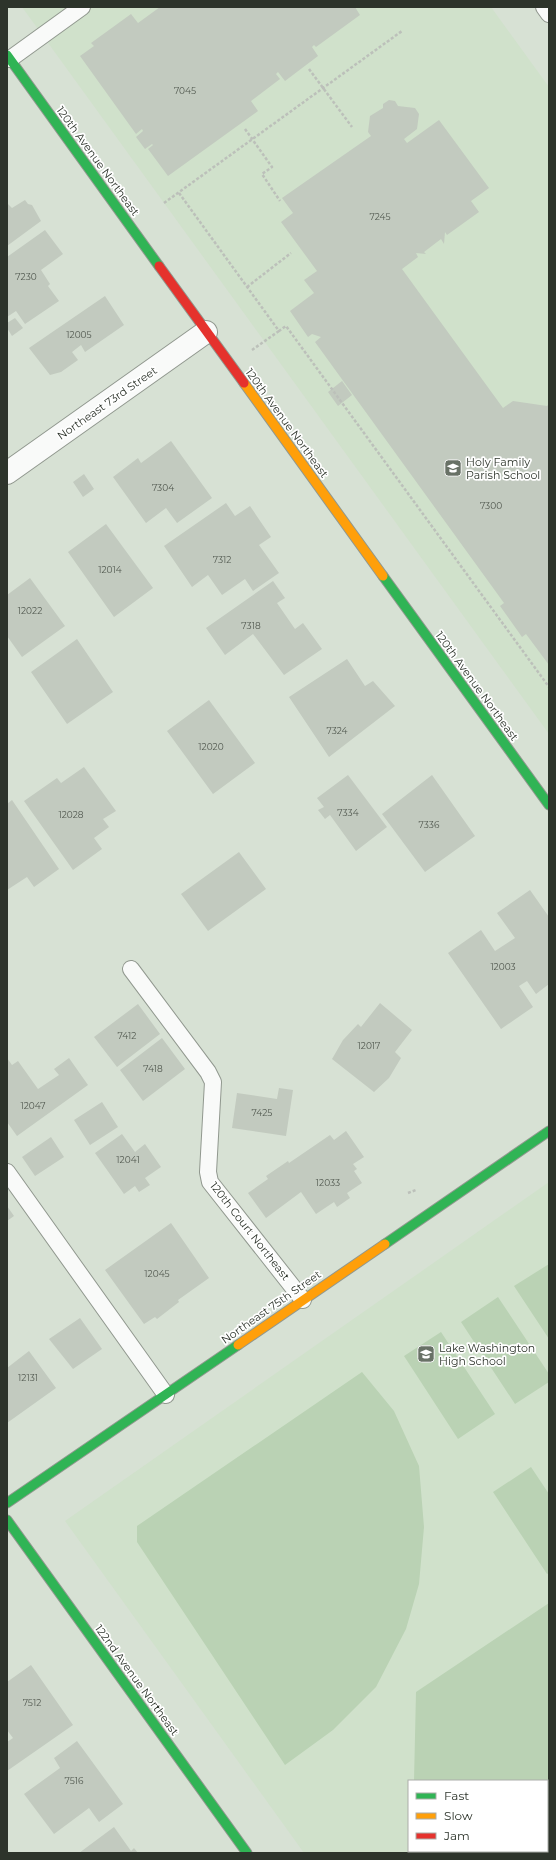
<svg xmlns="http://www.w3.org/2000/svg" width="556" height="1860" font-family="Montserrat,sans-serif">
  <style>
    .built { fill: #d0e1cb; fill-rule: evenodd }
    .garden { fill: #bad2b4 }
    .building { fill: #c2cabf }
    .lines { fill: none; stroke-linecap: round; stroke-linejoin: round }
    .lane-casing { stroke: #91988f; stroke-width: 18 }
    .street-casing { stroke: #91988f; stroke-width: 24 }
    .fast-casing { stroke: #91988f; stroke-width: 11 }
    .slow-casing { stroke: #91988f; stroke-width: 11 }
    .jam-casing { stroke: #91988f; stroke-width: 11 }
    .path { stroke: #bcc0ba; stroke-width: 2.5; stroke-dasharray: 3 2; stroke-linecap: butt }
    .lane { stroke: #f9faf9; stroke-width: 16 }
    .street { stroke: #f9faf9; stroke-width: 22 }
    .fast { stroke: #30b455; stroke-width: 9 }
    .slow { stroke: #ff9f0a; stroke-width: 9 }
    .jam { stroke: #e5322d; stroke-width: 9 }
    .labels { text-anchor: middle; stroke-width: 3.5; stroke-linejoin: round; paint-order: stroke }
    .number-label { font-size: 9px; fill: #535a51 }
    .street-label { font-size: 11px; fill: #2d342b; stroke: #fff }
    .poi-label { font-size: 11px; fill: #2d342b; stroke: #fff; text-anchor: start }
  </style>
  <rect width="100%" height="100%" fill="#d7e1d4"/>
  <path class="built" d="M22,7H491L549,87V734Z
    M549,1182V1853H304L65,1521ZM409,1781H547V1851H409Z"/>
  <path class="garden" d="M549,1264V1339L514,1286Z
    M498,1297L549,1374V1382L515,1404L461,1322Z
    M441,1332L495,1414L458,1439L404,1356Z
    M362,1372L394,1411L419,1466L424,1527L419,1584L406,1629L376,1687L333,1730L285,1765L137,1542V1526Z
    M531,1467L549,1494V1573L547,1574L493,1492Z
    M549,1603V1853H462L461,1851H547V1781H414L416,1692Z"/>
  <path class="building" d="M160,7H355L360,15L316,47L314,45L312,47L318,56L285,81L278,72L276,74L280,79L251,101L258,111L168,176L148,149L153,145L152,144L145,149L136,137L143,131L142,129L136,134L80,56L94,46L91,43L131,14L138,23Z
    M389,100L395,101L398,106L415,108L419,114L417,129L404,139L407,143L439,120L489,188L471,201L479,212L447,235L445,232L444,244L441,239L424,252L426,254L416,253L418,257L402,269L503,408L513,401L547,406L549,404V665L526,634L522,637L500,606L504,603L315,342L321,337L312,334L308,337L290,311L314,293L304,280L317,271L281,222L293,213L282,198L371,136L368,132L370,116L383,108V104Z
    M25,200L28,204L32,205L41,221L7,246V203L12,208Z
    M45,230L63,254L41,270L50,284L48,286L59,301L25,324L16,311L7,317V257Z
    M105,296L124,325L85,352L81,345L72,352L78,360L61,372L50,375L29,348Z
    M15,318L23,328L12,336L7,328V323Z
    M342,381L352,395L338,406L328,392Z
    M171,441L212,498L177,523L166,508L146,523L113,477L138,458L141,463Z
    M84,474L94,489L83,497L73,482Z
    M226,503L235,516L250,506L271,537L259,545L279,573L253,591L245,579L222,595L208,575L192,587L164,546Z
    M106,524L153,588L114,617L68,552Z
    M30,578L65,626L22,657L7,636V595Z
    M273,581L285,598L277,603L295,629L303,623L322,649L284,675L253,634L225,655L206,628Z
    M77,639L113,692L67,724L31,672Z
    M347,659L365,686L373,681L395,706L329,757L289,697Z
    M209,700L255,763L213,794L167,731Z
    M84,767L116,811L103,819L109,827L94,838L102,849L73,870L24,801L57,778L61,783Z
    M348,775L387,827L356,851L330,815L325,819L318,810L324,807L317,798Z
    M432,775L475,836L425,872L382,814Z
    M12,800L59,869L34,887L27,877L7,890V804Z
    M239,852L266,889L208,931L181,894Z
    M530,890L549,917V984L536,994L527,981L519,986L533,1007L501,1029L448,953L481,930L495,951L515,938L497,913Z
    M380,1003L412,1030L395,1052L401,1058L389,1078L374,1092L332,1059L343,1040L358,1024L361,1027Z
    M138,1004L160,1034L117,1067L94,1037Z
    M162,1038L185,1069L143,1101L120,1070Z
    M7,1058L12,1065L18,1061L38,1089L59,1075L54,1069L69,1058L88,1085L17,1136L7,1122Z
    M279,1088L293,1090L286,1136L232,1128L237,1093L277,1099Z
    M102,1102L118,1127L90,1145L74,1120Z
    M346,1131L364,1157L353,1164L357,1169L354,1171L362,1183L347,1193L350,1198L337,1207L334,1202L316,1214L301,1192L266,1218L248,1193L268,1179L266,1176L288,1161L289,1163L330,1135L334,1140Z
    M122,1134L135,1152L145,1144L161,1167L145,1178L150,1185L139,1192L135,1186L124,1194L95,1153Z
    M51,1137L64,1157L35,1176L22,1157Z
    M7,1206L14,1216L7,1221Z
    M171,1223L209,1278L178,1300L179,1302L157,1319L155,1317L144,1324L105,1270Z
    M80,1318L102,1349L73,1369L49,1339Z
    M29,1351L56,1388L7,1423V1368Z
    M31,1665L73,1725L7,1771V1742L13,1738L7,1730V1682Z
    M77,1741L123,1804L99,1822L89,1808L54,1834L24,1794L60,1768L54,1758Z
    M114,1827L131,1851L134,1848L138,1853H79Z"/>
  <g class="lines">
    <defs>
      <path id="lane" d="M544,7L549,14
        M10,59L82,7
        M131,969L208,1072L213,1082L208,1172L210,1182L303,1300
        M7,1172L166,1395"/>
      <path id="street" d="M7,473L206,332"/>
      <path id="fast" d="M7,55L159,266
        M383,576L549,805
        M385,1244L549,1131
        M7,1503L238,1345
        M7,1520L247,1853"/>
      <path id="slow" d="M244,383L383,576
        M238,1345L385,1244"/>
      <path id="jam" d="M159,266L244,383"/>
    </defs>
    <use href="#lane" class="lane-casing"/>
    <use href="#street" class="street-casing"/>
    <use href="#fast" class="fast-casing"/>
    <use href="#slow" class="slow-casing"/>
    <use href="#jam" class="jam-casing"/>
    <path class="path" d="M309,69L352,127
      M245,129L272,167L262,174L280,201
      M179,193L279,331L286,326L549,687
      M164,203L402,31
      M247,287L291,253
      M252,350L279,331
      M408,1193L416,1190"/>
    <use href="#lane" class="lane"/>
    <use href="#street" class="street"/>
    <use href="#fast" class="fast"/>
    <use href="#slow" class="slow"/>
    <use href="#jam" class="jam"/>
  </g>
  <defs>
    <symbol id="school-square" viewBox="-11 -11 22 22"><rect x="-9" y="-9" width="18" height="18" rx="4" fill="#687166" stroke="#fff"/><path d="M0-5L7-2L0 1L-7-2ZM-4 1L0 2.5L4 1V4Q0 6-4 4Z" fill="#fff"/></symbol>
  </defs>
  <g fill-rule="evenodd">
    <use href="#school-square" x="443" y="458" width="20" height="20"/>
    <use href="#school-square" x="416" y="1344" width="20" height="20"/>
  </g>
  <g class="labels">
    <g class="number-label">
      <text x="185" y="94">7045</text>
      <text x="380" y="220">7245</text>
      <text x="26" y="280">7230</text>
      <text x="79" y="338">12005</text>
      <text x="163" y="491">7304</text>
      <text x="491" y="509">7300</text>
      <text x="222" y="563">7312</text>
      <text x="110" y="573">12014</text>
      <text x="30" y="614">12022</text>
      <text x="251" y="629">7318</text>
      <text x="337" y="734">7324</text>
      <text x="211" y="750">12020</text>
      <text x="348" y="816">7334</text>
      <text x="71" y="818">12028</text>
      <text x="429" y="828">7336</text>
      <text x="503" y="970">12003</text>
      <text x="127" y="1039">7412</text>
      <text x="369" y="1049">12017</text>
      <text x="153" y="1072">7418</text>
      <text x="33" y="1109">12047</text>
      <text x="262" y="1116">7425</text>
      <text x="128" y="1163">12041</text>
      <text x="328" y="1186">12033</text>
      <text x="157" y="1277">12045</text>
      <text x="28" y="1381">12131</text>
      <text x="32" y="1706">7512</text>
      <text x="74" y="1784">7516</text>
    </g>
    <g class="street-label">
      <text transform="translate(98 161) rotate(54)" y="4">120th Avenue Northeast</text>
      <text transform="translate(107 403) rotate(-35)" y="4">Northeast 73rd Street</text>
      <text transform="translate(287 423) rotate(54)" y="4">120th Avenue Northeast</text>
      <text transform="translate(477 686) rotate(54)" y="4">120th Avenue Northeast</text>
      <text transform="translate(250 1231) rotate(52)" y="4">120th Court Northeast</text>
      <text transform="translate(271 1307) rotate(-35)" y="4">Northeast 75th Street</text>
      <text transform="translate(137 1680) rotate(54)" y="4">122nd Avenue Northeast</text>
    </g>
    <g class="poi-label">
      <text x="466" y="466">Holy Family<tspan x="466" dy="13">Parish School</tspan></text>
      <text x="439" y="1352">Lake Washington<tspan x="439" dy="13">High School</tspan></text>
    </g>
  </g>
  <rect width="556" height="1860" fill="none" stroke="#2d342b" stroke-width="16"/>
  <rect x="408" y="1780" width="140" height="72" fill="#ffffff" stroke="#abaeaa"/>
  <rect x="416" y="1793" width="20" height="6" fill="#30b455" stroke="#abaeaa"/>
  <text x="444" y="1800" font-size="12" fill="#2d342b">Fast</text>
  <rect x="416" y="1813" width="20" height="6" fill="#ff9f0a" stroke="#abaeaa"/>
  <text x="444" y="1820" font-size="12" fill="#2d342b">Slow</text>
  <rect x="416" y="1833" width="20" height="6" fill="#e5322d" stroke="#abaeaa"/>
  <text x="444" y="1840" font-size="12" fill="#2d342b">Jam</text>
</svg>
